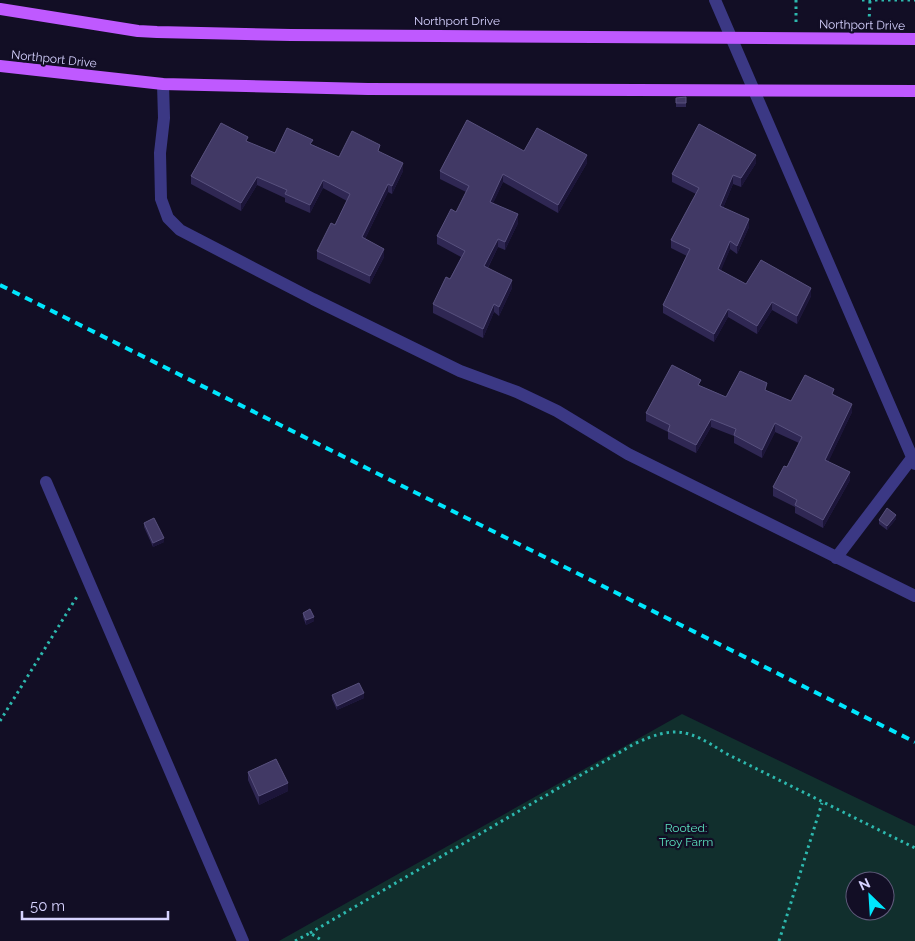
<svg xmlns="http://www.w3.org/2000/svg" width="915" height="941" font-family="Raleway,sans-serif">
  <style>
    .green { fill: #112f2d; fill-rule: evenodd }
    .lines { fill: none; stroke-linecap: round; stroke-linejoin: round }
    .path { stroke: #2db8ae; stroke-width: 3; stroke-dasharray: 2.5 4; stroke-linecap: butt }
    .minor { stroke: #3b3884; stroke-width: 12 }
    .major { stroke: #bf59ff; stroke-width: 12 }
    .rail { stroke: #00e6fd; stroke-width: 4; stroke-dasharray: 8 6; stroke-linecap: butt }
    .wall { fill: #2f2753 }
    .shaded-wall { fill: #1c1539 }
    .building { fill: #413965; stroke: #58517e }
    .labels { text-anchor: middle; stroke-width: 4.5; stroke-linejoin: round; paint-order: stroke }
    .street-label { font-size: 12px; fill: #d6d2ff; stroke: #120e25 }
    .park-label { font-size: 12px; fill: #5ce1be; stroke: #120e25 }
  </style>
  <rect width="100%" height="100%" fill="#120e25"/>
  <path class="green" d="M682,714L915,826V941H279ZM855,881H885V911H855Z"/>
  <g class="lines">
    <path class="path" d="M796,0V22
      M862,0H915
      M869,23L870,0
      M0,721L78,595
      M310,933L634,744C675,725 688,729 725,753L915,848
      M295,941L310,933L323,941
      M779,941L822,803"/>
    <path class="minor" d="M715,0L915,464
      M163,84L164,118L160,153L161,199L168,218L180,230L313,299L460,371L517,392L557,411L628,454L915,596
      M46,482L243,941
      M836,558L912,458"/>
    <path class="major" d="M0,9L138,31L157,32L291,35L915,39
      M0,66L163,84L368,89L915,91"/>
    <path class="rail" d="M0,285L915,742"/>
  </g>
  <path class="wall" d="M686,97V107H676V98Z
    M248,142L275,153L313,145L339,157L380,152L403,171L392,194L388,192L365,239L384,257L370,284L317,259V251L335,225L347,201L323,188L310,213L285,202V198L257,185L241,211L191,184V176Z
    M524,151L587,163L558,213L503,182L493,203L518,223L505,250L498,247L488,268L512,288L499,316L494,312L483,338L433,313V304L450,279L461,257L437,244V236L456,212L466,192L440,179V171Z
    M756,163L741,187L733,184L723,208L749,227L737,254L730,249L720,271L746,284L811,296L797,324L772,310L757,334L728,317L714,342L663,313V305L687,256L671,248V240L696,194L672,182V174Z
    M701,386L726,397L767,391L791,401L834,395L852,412L828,462L850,480L823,528L795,513V507L773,496V487L787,467L799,443L775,432L762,458L734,443V436L711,427L696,453L668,439V432L646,421V413Z
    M896,519L887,530L879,524V520Z
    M144,523L164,542L153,547L144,527Z
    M303,613L314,621L306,625L303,617Z
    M332,695L364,698L337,710L332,699Z
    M248,772L288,791L259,805L248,780Z"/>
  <path class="shaded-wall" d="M587,155V163L558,213V205Z
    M756,155V163L741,187V178Z
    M403,163V171L392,194V186Z
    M503,174V182L490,210V202Z
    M733,175V184L720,215V206Z
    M257,177V185L241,211V203Z
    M323,180V188L310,213V205Z
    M388,184V192L362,245V237Z
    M518,214V223L505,250V242Z
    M749,219V227L737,254V246Z
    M498,239V247L484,275V266Z
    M730,241V249L718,278V269Z
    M384,249V257L370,284V276Z
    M512,280V288L499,316V307Z
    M811,288V296L797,324V316Z
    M772,302V310L757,334V326Z
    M494,304V312L483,338V329Z
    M728,309V317L714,342V334Z
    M852,404V412L825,469V460Z
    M711,419V427L696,453V445Z
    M775,423V432L762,458V450Z
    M850,472V480L823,528V520Z
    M896,515V519L887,530V526Z
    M164,538V542L153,547V543Z
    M314,617V621L306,625V620Z
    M364,693V698L337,710V706Z
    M288,783V791L259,805V796Z"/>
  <path class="building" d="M686,97V103H676V98Z
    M467,120L524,151L537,128L587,155L558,205L503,174L490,202L518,214L505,242L498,239L484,266L512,280L499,307L494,304L483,329L433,304L446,277L450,279L465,251L437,236L451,209L456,212L469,186L440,171Z
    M221,123L248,137L246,141L275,153L287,128L313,140L310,144L339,157L352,131L380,145L378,151L403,163L392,186L388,184L362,237L384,249L370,276L317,251L331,223L335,225L350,194L323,180L310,205L285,194L287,190L257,177L241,203L191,176Z
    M699,124L756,155L741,178L733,175L720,206L749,219L737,246L730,241L718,269L746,284L761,260L811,288L797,316L772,302L757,326L728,309L714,334L663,305L690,249L671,240L699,188L672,174Z
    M672,365L701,380L698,385L726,397L740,371L767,383L765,390L791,401L805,375L834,389L832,394L852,404L825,460L850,472L823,520L795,505L797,500L773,487L784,466L787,467L802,437L775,423L762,450L734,435L736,429L711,419L696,445L668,431L670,425L646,413Z
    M887,508L896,515L887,526L879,520Z
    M154,518L164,538L153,543L144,523Z
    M310,609L314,617L306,620L303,613Z
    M359,683L364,693L337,706L332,695Z
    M276,759L288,783L259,796L248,772Z"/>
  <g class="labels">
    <g class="street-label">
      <text x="457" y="25">Northport Drive</text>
      <text transform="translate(862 25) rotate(1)" y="4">Northport Drive</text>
      <text transform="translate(54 59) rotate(6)" y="4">Northport Drive</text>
    </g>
    <g class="park-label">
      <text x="686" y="832">Rooted:<tspan x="686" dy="14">Troy Farm</tspan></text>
    </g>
  </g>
  <g transform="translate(870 896) rotate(335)"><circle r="24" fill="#120e25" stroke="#605c7c"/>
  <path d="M0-4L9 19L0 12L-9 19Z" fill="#00e6fd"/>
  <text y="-8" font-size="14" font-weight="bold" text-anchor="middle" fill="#d6d2ff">N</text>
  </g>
  <path d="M22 911v8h146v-8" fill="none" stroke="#d6d2ff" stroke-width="2.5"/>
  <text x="30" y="911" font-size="15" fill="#d6d2ff" stroke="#120e25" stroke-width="4" paint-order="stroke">50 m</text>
</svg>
